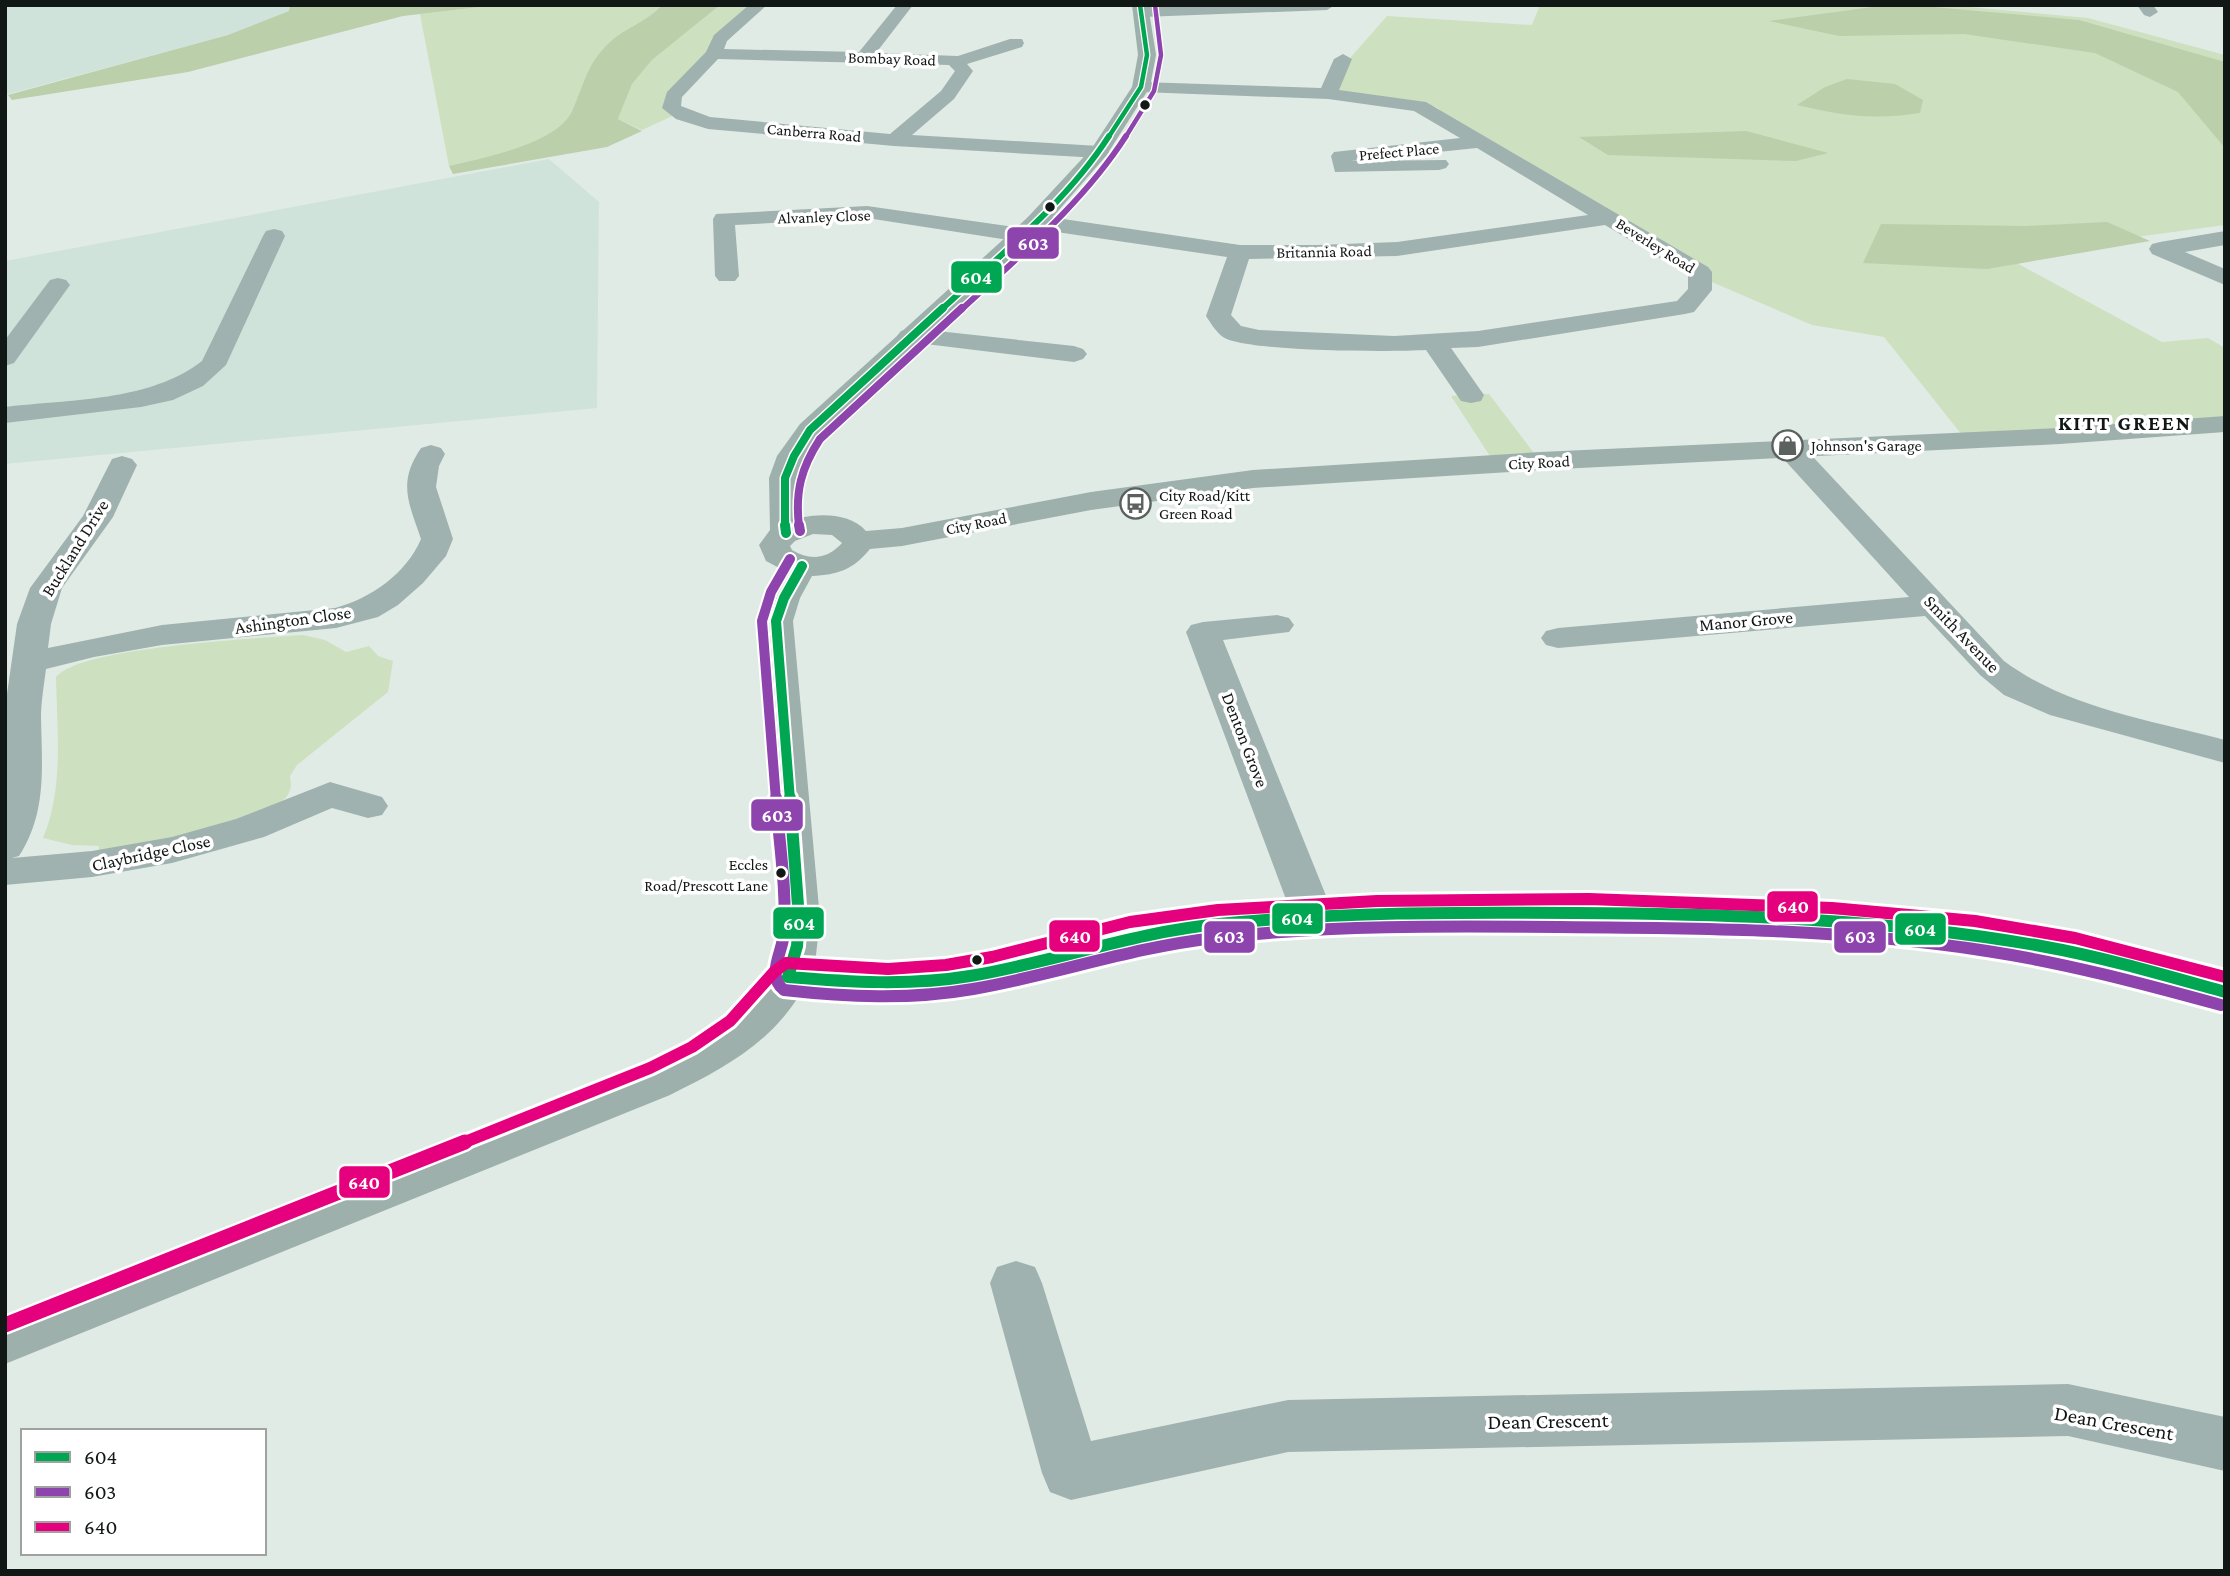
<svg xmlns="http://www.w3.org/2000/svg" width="2230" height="1576" font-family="'Crimson Pro',serif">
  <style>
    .built { fill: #d0e3da }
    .green { fill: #cde0c0 }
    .forest { fill: #bacfaa }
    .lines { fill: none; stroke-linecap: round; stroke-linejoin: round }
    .street { fill: #a0b2af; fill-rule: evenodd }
    .secondary { fill: #9eb0ac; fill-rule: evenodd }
    .bus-1-far4-casing { stroke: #fff; stroke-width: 7 }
    .bus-1-far3-casing { stroke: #fff; stroke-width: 9 }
    .bus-1-far2-casing { stroke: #fff; stroke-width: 11 }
    .bus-1-far1-casing { stroke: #fff; stroke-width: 14 }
    .bus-1-casing { stroke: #fff; stroke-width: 18 }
    .bus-2-far4-casing { stroke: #fff; stroke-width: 7 }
    .bus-2-far3-casing { stroke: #fff; stroke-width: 9 }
    .bus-2-far2-casing { stroke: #fff; stroke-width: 11 }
    .bus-2-far1-casing { stroke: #fff; stroke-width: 14 }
    .bus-2-casing { stroke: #fff; stroke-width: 18 }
    .bus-3-far1-casing { stroke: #fff; stroke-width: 18 }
    .bus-3-casing { stroke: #fff; stroke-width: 20 }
    .bus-1-far4 { stroke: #00a651; stroke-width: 4.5 }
    .bus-1-far3 { stroke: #00a651; stroke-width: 6 }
    .bus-1-far2 { stroke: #00a651; stroke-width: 8 }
    .bus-1-far1 { stroke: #00a651; stroke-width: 10 }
    .bus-1 { stroke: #00a651; stroke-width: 12 }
    .bus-2-far4 { stroke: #8e44ad; stroke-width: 4.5 }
    .bus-2-far3 { stroke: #8e44ad; stroke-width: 6 }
    .bus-2-far2 { stroke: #8e44ad; stroke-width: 8 }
    .bus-2-far1 { stroke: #8e44ad; stroke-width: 10 }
    .bus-2 { stroke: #8e44ad; stroke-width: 12 }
    .bus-3-far1 { stroke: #e5007d; stroke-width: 12 }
    .bus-3 { stroke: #e5007d; stroke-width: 15 }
    .bus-dot { fill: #111714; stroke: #fff; stroke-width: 2.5 }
    .labels { text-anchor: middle; stroke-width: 7; stroke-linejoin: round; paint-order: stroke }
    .far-street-label { font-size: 16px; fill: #111714; stroke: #fff }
    .far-poi-label { font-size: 16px; fill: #111714; stroke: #fff; text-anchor: start }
    .bus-label { font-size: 16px; fill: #111714; stroke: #fff; text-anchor: end }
    .street-label { font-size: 18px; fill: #111714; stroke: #fff }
    .far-district-label { font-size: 21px; font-weight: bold; letter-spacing: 2px; fill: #111714; stroke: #fff }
    .near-street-label { font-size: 21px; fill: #111714; stroke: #fff }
    .line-badge { stroke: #fff; stroke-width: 2.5 }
    .badge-label { font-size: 19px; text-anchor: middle; font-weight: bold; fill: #fff }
  </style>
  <rect width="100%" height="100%" fill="#e1ebe6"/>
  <path class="built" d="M5,5H290L289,11L228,35L5,95Z
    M549,159L599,202L597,408L5,464V261Z"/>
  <path class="green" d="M497,5H662C647,22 626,27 610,42C586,64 585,83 572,111C557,144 482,158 449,166L420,14Z
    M720,5H759L677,92L679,113L642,130L618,119L632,84L652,60Z
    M1540,5H1948L2088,18L2225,55V225L2002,255L2162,342L2208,338L2225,348V424L1966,440L1884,337L1812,325L1700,277L1481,142L1436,107L1338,90L1351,57L1387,16L1532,25Z
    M1489,394L1540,461L1495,464L1451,396Z
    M303,635L325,640L346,652L369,646L378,656L393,661L388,692L297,765L290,776C291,783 292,789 287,796C270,821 133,846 98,853L99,846L72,845L43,838C64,788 57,731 56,677C79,647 260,638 303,635Z"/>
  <path class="forest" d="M290,5H497L403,16L188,72L12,100L8,95L228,35L289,11Z
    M662,5H720L652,60L632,84L618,119L642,131L607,147L453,174L449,166C482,158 557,144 572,111C585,83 586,64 610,42C626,27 647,22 662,5Z
    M1911,5L2079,20L2225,62V148L2178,92L2095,53L1964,34L1839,36L1769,21L1873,7Z
    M1847,79L1895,84L1923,100L1920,113C1873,120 1843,116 1797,105L1825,87Z
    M1746,131L1828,153L1796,161L1608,155L1579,137Z
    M2107,222L2150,241L1987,269L1863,263L1881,224L2026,226Z"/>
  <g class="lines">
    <path class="street" d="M749,5H767L727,41L724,49L859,52L897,5H913L876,53L958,56L1010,39H1022L1024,43L1022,47L967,64L973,71L954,99L912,135L1099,146L1106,148L1109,152L1106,156L1099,158L894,146L708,129L676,119L662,108L667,92L706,52L714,35ZM718,59L949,65L955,71L941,91L890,134L710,117L681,106L682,97Z
      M1197,5H1335L1327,10L1143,17L1135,12L1143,7Z
      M2137,5H2153L2158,12L2150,17L2144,15Z
      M1343,54L1352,59L1339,90L1426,102L1708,267L1712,272V290L1694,312L1685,314L1478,347L1451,348L1484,395L1481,401L1471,403L1461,401L1426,350C1393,352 1245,352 1223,337C1216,332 1210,322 1206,316L1227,257L1036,229L1028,227L1025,222L1028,217L1036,215L1240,245H1317L1397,242L1588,215L1477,148L1351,161L1446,160L1449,164L1446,168L1439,170L1335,172L1331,156L1334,152L1460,138L1414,111L1328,99L1141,92L1132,87L1141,82L1321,88L1334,59ZM1605,225L1688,275V289L1677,301L1478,331L1394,336L1259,330L1241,326L1231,315L1249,259L1397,256Z
      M867,206L1021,228L1029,230L1032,235L1029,240L1021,242L867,218L735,225L739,276L735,281H719L715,276L713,219L716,214Z
      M274,229L282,231L285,236L226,365L203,386L173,400L141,407L5,423V407C70,399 149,402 202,361L263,236L266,231Z
      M2225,231V245L2185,252L2225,269V285L2152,254L2149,249L2152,244L2160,242Z
      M58,278L66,280L70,285L14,363L5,366V340L50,280Z
      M910,328L1074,346L1083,349L1087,354L1083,359L1074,362L901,341L897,336L901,331Z
      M1790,440L1800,443L2004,661C2067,708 2150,720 2225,740V763L2050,715L2004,695L1980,675L1925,616L1558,648L1546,645L1541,638L1546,631L1558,628L1909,597L1780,455L1776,449L1780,443Z
      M431,445L441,448L445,454L439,466L436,487L453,539L446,556L423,583L398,605L378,617L336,628L162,645L94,657L46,669C44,685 41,702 41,718C42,767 47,813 19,856L12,858L92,851L172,837L236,819L330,782L382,797L388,806L382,815L368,818L332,808L264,837L172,863L92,877L5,885V708L17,624L30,588L83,516L112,459L122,456L132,459L137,465L113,517L62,588L51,624L48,648L162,625L335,608C370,599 407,573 421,539C409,503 397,483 421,448Z
      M1277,615L1289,618L1294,625L1289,632L1223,640L1335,918L1329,928L1314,932L1299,928L1293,918L1186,632L1191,625L1203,622Z
      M1016,1261L1035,1267L1042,1283L1091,1441L1288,1400L2068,1384L2225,1417V1471L2068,1436L1288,1452L1071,1500L1050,1492L1042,1473L990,1283L997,1267Z"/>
    <path class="secondary" d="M1132,5H1148L1156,55L1150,87L1106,156L1044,227L820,436C800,463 795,485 799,518C820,513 851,513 866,531L902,528L1091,492L1253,470L1540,452L2060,428L2225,416V432L2060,444L1540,470L1253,488L1091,510L902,546L870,549C854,569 838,575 812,576L800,598L793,621L820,919L815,964C868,968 920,969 972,960C1055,945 1133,918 1217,910C1335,899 1455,898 1574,899C1730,900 1890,903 2044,931C2105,943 2165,960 2225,976V1008C2165,991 2104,972 2043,961C1917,937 1789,932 1661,929C1514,925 1367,925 1220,938C1135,946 1057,975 973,991C916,1001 858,999 800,994C770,1044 721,1070 670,1095L5,1364V1316L614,1079C668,1056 741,1029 768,972C776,956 777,937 778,919L759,621L768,598L783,570L766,561L759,545L770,530L769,478L777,456L800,424L1028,217L1092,148L1132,87L1138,55ZM813,534L832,535L842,543C828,559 810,561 792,550L790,546L795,541Z"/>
    <defs>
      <path id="bus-1-far4" d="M1108,138L1141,87L1147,55L1140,5"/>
      <path id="bus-1-far3" d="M941,310C999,256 1066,203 1109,136"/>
      <path id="bus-1-far2" d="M785,526V478L794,456L810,430L943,308"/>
      <path id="bus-1-far1" d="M785,525L786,533
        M790,800L776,621L784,598L802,566"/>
      <path id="bus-1" d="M790,798L799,919L797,946L788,977C848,982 910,986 970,976C1054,962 1134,932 1219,924C1338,912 1457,912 1576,913C1731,914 1888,919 2041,946C2103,957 2164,975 2225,992"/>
      <path id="bus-2-far4" d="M1125,138L1154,91L1161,55L1155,5"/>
      <path id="bus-2-far3" d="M961,310C1019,256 1083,203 1126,136"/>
      <path id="bus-2-far2" d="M799,526C795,492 801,468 820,439L962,308"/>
      <path id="bus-2-far1" d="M799,525L800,531
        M776,800L762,621L771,592L790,559"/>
      <path id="bus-2" d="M776,798C779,843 787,890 784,934C782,953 766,976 784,990C847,997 910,1000 973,989C1054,975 1133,947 1215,938C1329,925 1444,926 1558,927C1701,928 1845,929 1987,951C2066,963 2144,984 2221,1005"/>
      <path id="bus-3-far1" d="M460,1144L650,1068L692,1047L730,1021L774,972L786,963L888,969L946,965L992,957L1130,922L1218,910L1377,901L1589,899L1832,908L1975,921L2075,938L2225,977"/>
      <path id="bus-3" d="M5,1325L465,1142"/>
    </defs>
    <use href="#bus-1-far4" class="bus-1-far4-casing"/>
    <use href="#bus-1-far3" class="bus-1-far3-casing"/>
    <use href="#bus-1-far2" class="bus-1-far2-casing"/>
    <use href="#bus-1-far1" class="bus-1-far1-casing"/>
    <use href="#bus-1" class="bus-1-casing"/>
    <use href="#bus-2-far4" class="bus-2-far4-casing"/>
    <use href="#bus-2-far3" class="bus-2-far3-casing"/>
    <use href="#bus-2-far2" class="bus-2-far2-casing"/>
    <use href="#bus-2-far1" class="bus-2-far1-casing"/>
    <use href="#bus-2" class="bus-2-casing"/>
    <use href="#bus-3-far1" class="bus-3-far1-casing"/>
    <use href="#bus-3" class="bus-3-casing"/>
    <use href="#bus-1-far4" class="bus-1-far4"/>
    <use href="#bus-1-far3" class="bus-1-far3"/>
    <use href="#bus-1-far2" class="bus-1-far2"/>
    <use href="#bus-1-far1" class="bus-1-far1"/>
    <use href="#bus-1" class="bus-1"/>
    <use href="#bus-2-far4" class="bus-2-far4"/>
    <use href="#bus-2-far3" class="bus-2-far3"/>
    <use href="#bus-2-far2" class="bus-2-far2"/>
    <use href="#bus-2-far1" class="bus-2-far1"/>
    <use href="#bus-2" class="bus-2"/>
    <use href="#bus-3-far1" class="bus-3-far1"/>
    <use href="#bus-3" class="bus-3"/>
  </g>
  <defs>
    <symbol id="shop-ring" viewBox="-11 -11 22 22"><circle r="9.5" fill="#fff" stroke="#5a615e" stroke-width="1.5"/><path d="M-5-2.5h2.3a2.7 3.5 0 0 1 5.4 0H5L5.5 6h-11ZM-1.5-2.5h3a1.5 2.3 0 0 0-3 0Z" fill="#5a615e"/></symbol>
    <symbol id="bus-ring" viewBox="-11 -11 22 22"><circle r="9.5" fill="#fff" stroke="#5a615e" stroke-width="1.5"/><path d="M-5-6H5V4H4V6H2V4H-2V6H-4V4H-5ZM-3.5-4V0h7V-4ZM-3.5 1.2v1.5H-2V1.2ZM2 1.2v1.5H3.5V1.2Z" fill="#5a615e"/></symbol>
  </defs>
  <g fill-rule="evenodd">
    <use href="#shop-ring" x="1770" y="428" width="35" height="35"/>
    <use href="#bus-ring" x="1118" y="486" width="35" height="35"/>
  </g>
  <g class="bus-dot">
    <circle cx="1145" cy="105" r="6"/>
    <circle cx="1050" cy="207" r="6"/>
    <circle cx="781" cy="873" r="6"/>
    <circle cx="977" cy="960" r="6"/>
  </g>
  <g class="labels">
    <g class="far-street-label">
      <text transform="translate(892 58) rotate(2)" y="6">Bombay Road</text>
      <text transform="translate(814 132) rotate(5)" y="6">Canberra Road</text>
      <text transform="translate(1399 151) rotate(-5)" y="6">Prefect Place</text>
      <text transform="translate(824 216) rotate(-2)" y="6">Alvanley Close</text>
      <text transform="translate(1656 245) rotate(32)" y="6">Beverley Road</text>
      <text transform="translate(1324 251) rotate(-1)" y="6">Britannia Road</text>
      <text transform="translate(1539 462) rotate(-3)" y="6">City Road</text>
      <text transform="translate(976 523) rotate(-11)" y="6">City Road</text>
    </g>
    <g class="far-poi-label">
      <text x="1811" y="451">Johnson's Garage</text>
      <text x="1159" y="501">City Road/Kitt<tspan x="1159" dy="18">Green Road</tspan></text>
    </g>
    <g class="bus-label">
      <text x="768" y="870">Eccles<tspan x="768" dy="21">Road/Prescott Lane</tspan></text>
    </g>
    <g class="street-label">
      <text transform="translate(75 548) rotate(-58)" y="6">Buckland Drive</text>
      <text transform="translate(293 620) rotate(-8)" y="6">Ashington Close</text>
      <text transform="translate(1746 621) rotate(-5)" y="6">Manor Grove</text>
      <text transform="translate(1962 634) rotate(46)" y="6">Smith Avenue</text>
      <text transform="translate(1245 740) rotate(69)" y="6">Denton Grove</text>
      <text transform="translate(151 853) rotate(-12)" y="6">Claybridge Close</text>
    </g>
    <g class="far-district-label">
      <text x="2125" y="430">KITT GREEN</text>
    </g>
    <g class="near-street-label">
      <text transform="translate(1548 1421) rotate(-1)" y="7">Dean Crescent</text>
      <text transform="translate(2114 1423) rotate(10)" y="7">Dean Crescent</text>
    </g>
  </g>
  <g class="line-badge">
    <rect x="1006" y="226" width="54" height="34" rx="7" fill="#8e44ad"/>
    <rect x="950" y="260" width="53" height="34" rx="7" fill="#00a651"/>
    <rect x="750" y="798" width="54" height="34" rx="7" fill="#8e44ad"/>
    <rect x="1766" y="890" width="53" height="33" rx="7" fill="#e5007d"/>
    <rect x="1271" y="902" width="53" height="33" rx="7" fill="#00a651"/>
    <rect x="772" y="906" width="53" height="34" rx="7" fill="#00a651"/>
    <rect x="1894" y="912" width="53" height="34" rx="7" fill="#00a651"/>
    <rect x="1048" y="919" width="53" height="34" rx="7" fill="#e5007d"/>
    <rect x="1833" y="920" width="54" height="34" rx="7" fill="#8e44ad"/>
    <rect x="1203" y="920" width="53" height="34" rx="7" fill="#8e44ad"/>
    <rect x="338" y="1165" width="53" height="34" rx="7" fill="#e5007d"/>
  </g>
  <g class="badge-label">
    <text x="1033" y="250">603</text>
    <text x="976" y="284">604</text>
    <text x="777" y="822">603</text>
    <text x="1793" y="913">640</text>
    <text x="1297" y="925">604</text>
    <text x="799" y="930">604</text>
    <text x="1920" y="936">604</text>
    <text x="1075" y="943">640</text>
    <text x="1860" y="943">603</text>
    <text x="1229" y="943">603</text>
    <text x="364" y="1189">640</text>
  </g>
  <rect width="2230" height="1576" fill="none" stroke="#111714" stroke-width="14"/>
  <rect x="21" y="1429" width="245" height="126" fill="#ffffff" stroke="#a0a2a1" stroke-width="2"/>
  <rect x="35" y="1452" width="35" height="10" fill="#00a651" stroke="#a0a2a1" stroke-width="2"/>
  <text x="84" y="1464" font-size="21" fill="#111714">604</text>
  <rect x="35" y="1487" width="35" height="10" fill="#8e44ad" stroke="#a0a2a1" stroke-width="2"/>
  <text x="84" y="1499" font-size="21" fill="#111714">603</text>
  <rect x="35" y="1522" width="35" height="10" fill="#e5007d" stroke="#a0a2a1" stroke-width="2"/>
  <text x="84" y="1534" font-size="21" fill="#111714">640</text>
</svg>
